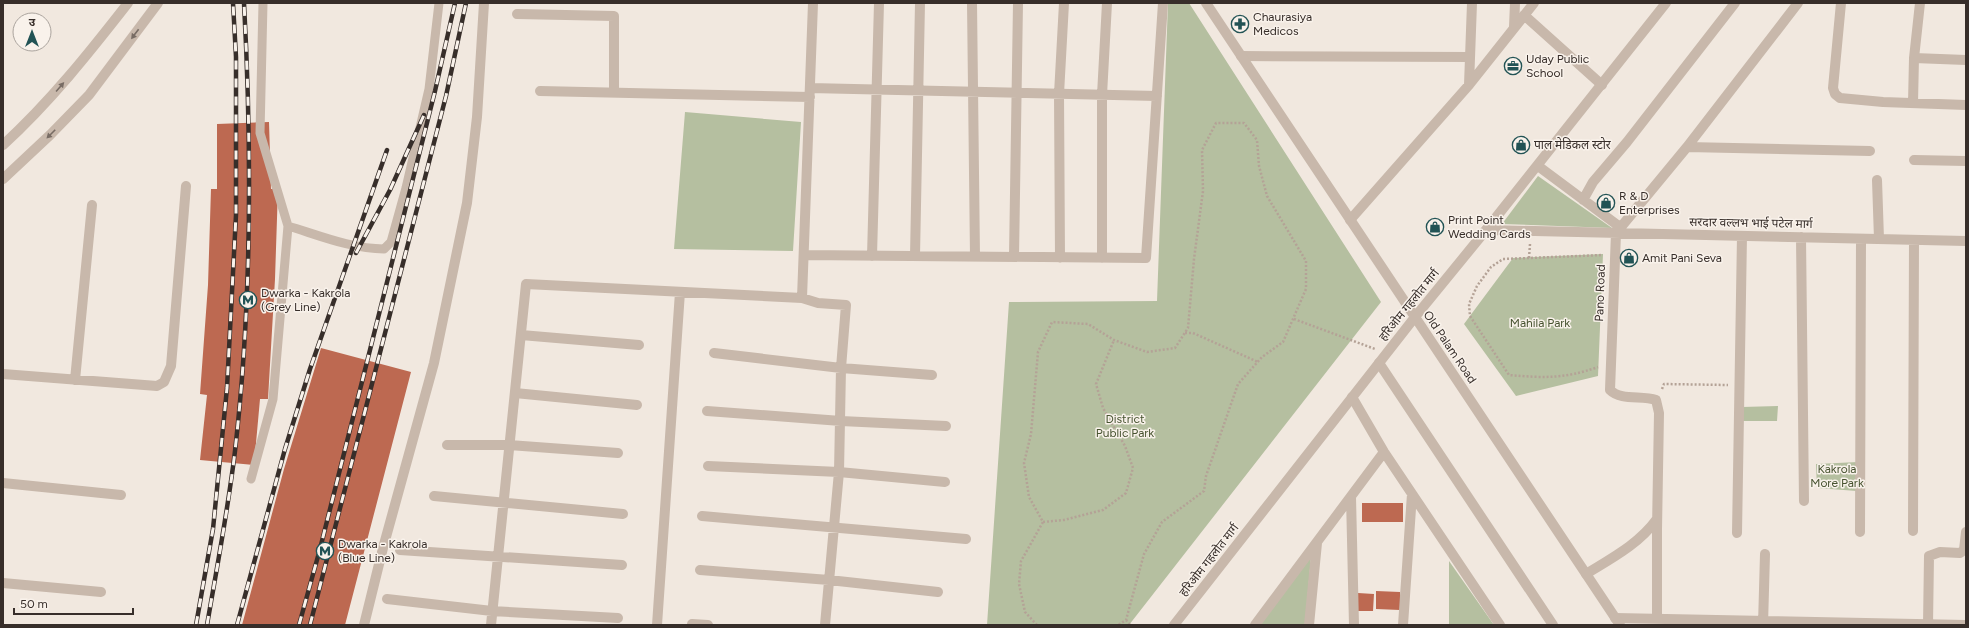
<svg xmlns="http://www.w3.org/2000/svg" width="1969" height="628" font-family="Figtree,'Noto Sans Devanagari',sans-serif">
  <style>
    .green { fill: #b5bfa0 }
    .building { fill: #bd6951 }
    .lines { fill: none; stroke-linecap: round; stroke-linejoin: round }
    .path { stroke: #b4a296; stroke-width: 2.5; stroke-dasharray: 2 2; stroke-linecap: butt }
    .service { stroke: #c8b8ab; stroke-width: 9 }
    .minor { stroke: #c8b8ab; stroke-width: 10 }
    .tertiary { stroke: #c8b8ab; stroke-width: 10 }
    .rail-casing { stroke: #372e2a; stroke-width: 4.5 }
    .rail { stroke: #f9f2eb; stroke-width: 3; stroke-dasharray: 9; stroke-linecap: butt }
    .oneway { fill: #786c64 }
    .labels { text-anchor: middle; stroke-width: 3; stroke-linejoin: round; paint-order: stroke }
    .poi-label { font-size: 12px; fill: #372e2a; stroke: #f9f2eb; text-anchor: start }
    .street-label { font-size: 12px; fill: #372e2a; stroke: #f9f2eb }
    .park-label { font-size: 12px; fill: #475330; stroke: #f9f2eb }
  </style>
  <rect width="100%" height="100%" fill="#f1e8df"/>
  <path class="green" d="M1168,3H1189L1381,302L1129,625H987L1009,302L1157,301Z
    M685,112L801,122L793,251L674,249Z
    M1538,176L1612,228L1502,224Z
    M1603,254L1598,376L1516,396L1464,324L1513,258Z
    M1778,406L1777,421H1741L1742,407Z
    M1858,462L1857,491L1817,488L1816,464Z
    M1311,557L1305,625H1260Z
    M1449,561L1494,625H1449Z"/>
  <path class="building" d="M269,122L271,189L278,188L275,279L268,399H260L254,465L200,460L207,395L200,394L208,285L211,189H217V124Z
    M321,348L411,372L345,625H242L284,469Z
    M1362,503H1403V522H1362Z
    M1376,591L1400,592V610L1376,609Z
    M1358,593L1374,594L1373,611H1358Z"/>
  <g class="lines">
    <path class="path" d="M1530,244L1529,258L1603,255
      M1529,258L1503,259L1491,267L1477,286L1469,304L1470,316L1509,375C1544,378 1564,379 1598,367
      M1294,319L1375,349
      M1185,333H1193L1258,362
      M1662,389L1664,384L1728,385
      M1043,522L1064,520L1103,510L1126,493L1133,468L1125,446L1103,408L1096,384L1114,340
      M1126,620L1130,625
      M1037,625L1025,612L1019,584L1021,561L1043,522L1029,497L1024,463L1031,434L1038,352L1052,322L1088,324L1114,340L1147,352L1175,348L1188,328L1194,259L1203,191L1202,150L1216,123H1244L1257,140L1259,166L1267,196L1306,261V289L1283,342L1262,357L1238,384L1206,476L1204,491L1162,522L1144,554L1126,620L1118,625"/>
    <path class="service" d="M263,3L260,133L288,226
      M251,479L273,399L288,226C318,235 352,249 384,249L391,242L406,188L429,89L439,3"/>
    <path class="minor" d="M972,3L975,257
      M1841,3L1833,88L1835,94L1840,98L1883,102L1966,105
      M517,14L614,16V93
      M1524,15L1602,85
      M1514,27L1515,3
      M1241,56L1470,57
      M1914,58L1966,60
      M1469,85L1472,3
      M810,88L1157,96
      M540,91L810,97
      M1913,103L1914,58L1920,3
      M1687,147L1870,151
      M1914,160L1966,161
      M1538,166L1620,227
      M1877,180L1879,239
      M1583,200L1593,182L1627,142L1735,3
      M1350,220L1469,85L1534,3
      M1486,230L1966,241
      M1801,237L1804,501
      M804,255L1146,258L1163,3
      M872,256L879,3
      M915,256L920,3
      M1014,257L1018,3
      M1060,258L1059,94L1064,3
      M1102,258V95L1107,3
      M802,298L813,3
      M521,335L639,345
      M714,353L841,368L932,375
      M1379,363L1553,625
      M3,374L157,386L164,382L171,366L186,186
      M75,380L92,205
      M515,393L637,405
      M1352,397L1384,452L1500,625
      M707,411L841,421L946,426
      M447,445H509L618,453
      M708,466L839,472L945,482
      M3,483L121,495
      M434,496L623,514
      M1351,497L1354,625
      M702,516L966,539
      M1913,531L1914,240
      M1860,532L1861,239
      M1737,533L1742,236
      M400,550L622,565
      M700,570L829,580L938,592
      M1586,574C1612,558 1639,544 1657,519
      M3,583L101,592
      M387,599L492,611L618,618
      M1615,618L1966,625
      M1657,618V529L1659,413L1656,400C1642,395 1621,401 1610,390L1616,233L1687,147L1798,3
      M692,624L708,625
      M364,625L383,548L434,363L467,203L477,117L484,3
      M491,625L526,284L802,298L818,303L846,305L841,368L839,472L825,625
      M657,625L680,292
      M1255,625L1384,452
      M1309,625L1317,543
      M1403,625L1412,494
      M1763,625L1765,554
      M1928,625L1929,556L1940,552L1960,553L1964,550L1966,532"/>
    <path class="tertiary" d="M1206,3L1620,625
      M3,145C50,102 89,53 128,3
      M3,179L50,135L89,95L158,3
      M1174,625L1415,317L1486,230L1666,3"/>
    <defs>
      <path id="rail" d="M356,253L390,190L424,115
        M196,625L213,529L227,388L236,215V57L233,3
        M207,625C217,567 228,510 235,451C252,303 252,152 244,3
        M237,625L285,449L310,369L387,150
        M299,625L320,549L435,91L455,3
        M310,625L446,96L466,3"/>
    </defs>
    <use href="#rail" class="rail-casing"/>
    <use href="#rail" class="rail"/>
  </g>
  <defs><path id="oneway-solid" d="M-6-.8H1V-3.2L6.5 0L1 3.2V.8H-6Z"/></defs>
  <g class="oneway">
    <use href="#oneway-solid" transform="translate(135 34) rotate(127)"/>
    <use href="#oneway-solid" transform="translate(60 87) rotate(-49)"/>
    <use href="#oneway-solid" transform="translate(51 134) rotate(135)"/>
  </g>
  <defs>
    <symbol id="pharmacy-ring" viewBox="-11 -11 22 22"><circle r="9.5" fill="#f9f2eb" stroke="#225355" stroke-width="1.5"/><path d="M-2-6h4v4h4v4h-4v4h-4v-4h-4v-4h4Z" fill="#225355"/></symbol>
    <symbol id="office-ring" viewBox="-11 -11 22 22"><circle r="9.5" fill="#f9f2eb" stroke="#225355" stroke-width="1.5"/><path d="M-6-3h4V-5.5h4V-3h4V5H-6ZM-1-4.5V-3h2v-1.5ZM-6 0V1H6V0Z" fill="#225355"/></symbol>
    <symbol id="shop-ring" viewBox="-11 -11 22 22"><circle r="9.5" fill="#f9f2eb" stroke="#225355" stroke-width="1.5"/><path d="M-5-2.5h2.3a2.7 3.5 0 0 1 5.4 0H5L5.5 6h-11ZM-1.5-2.5h3a1.5 2.3 0 0 0-3 0Z" fill="#225355"/></symbol>
    <symbol id="metro-ring" viewBox="-11 -11 22 22"><circle r="9.5" fill="#f9f2eb" stroke="#225355" stroke-width="1.5"/><path d="M-5.5 5V-5H-3L0 0L3-5H5.5V5H3V-.5L0 4L-3-.5V5Z" fill="#225355"/></symbol>
  </defs>
  <g fill-rule="evenodd">
    <use href="#pharmacy-ring" x="1230" y="14" width="20" height="20"/>
    <use href="#office-ring" x="1503" y="56" width="20" height="20"/>
    <use href="#shop-ring" x="1511" y="135" width="20" height="20"/>
    <use href="#shop-ring" x="1596" y="193" width="20" height="20"/>
    <use href="#shop-ring" x="1425" y="217" width="20" height="20"/>
    <use href="#shop-ring" x="1619" y="248" width="20" height="20"/>
    <use href="#metro-ring" x="238" y="290" width="20" height="20"/>
    <use href="#metro-ring" x="315" y="541" width="20" height="20"/>
  </g>
  <g class="labels">
    <g class="poi-label">
      <text x="1253" y="21">Chaurasiya<tspan x="1253" dy="14">Medicos</tspan></text>
      <text x="1526" y="63">Uday Public<tspan x="1526" dy="14">School</tspan></text>
      <text x="1534" y="149">पाल मेडिकल स्टोर</text>
      <text x="1619" y="200">R &amp; D<tspan x="1619" dy="14">Enterprises</tspan></text>
      <text x="1448" y="224">Print Point<tspan x="1448" dy="14">Wedding Cards</tspan></text>
      <text x="1642" y="262">Amit Pani Seva</text>
      <text x="261" y="297">Dwarka - Kakrola<tspan x="261" dy="14">(Grey Line)</tspan></text>
      <text x="338" y="548">Dwarka - Kakrola<tspan x="338" dy="14">(Blue Line)</tspan></text>
    </g>
    <g class="street-label">
      <text transform="translate(1751 223) rotate(1)" y="4">सरदार वल्लभ भाई पटेल मार्ग</text>
      <text transform="translate(1600 293) rotate(-88)" y="4">Pano Road</text>
      <text transform="translate(1409 305) rotate(-51)" y="4">हरिओम गहलोत मार्ग</text>
      <text transform="translate(1450 347) rotate(56)" y="4">Old Palam Road</text>
      <text transform="translate(1209 560) rotate(-52)" y="4">हरिओम गहलोत मार्ग</text>
    </g>
    <g class="park-label">
      <text x="1540" y="327">Mahila Park</text>
      <text x="1125" y="423">District<tspan x="1125" dy="14">Public Park</tspan></text>
      <text x="1837" y="473">Kakrola<tspan x="1837" dy="14">More Park</tspan></text>
    </g>
  </g>
  <rect width="1969" height="628" fill="none" stroke="#372e2a" stroke-width="8"/>
  <g transform="translate(32 32)"><circle r="19" fill="#f9f2eb" stroke="#aba49e"/>
  <path d="M0-3L7 15L0 10L-7 15Z" fill="#225355"/>
  <text y="-6" font-size="11" font-weight="bold" text-anchor="middle" fill="#372e2a">उ</text>
  </g>
  <path d="M14 608v6h119v-6" fill="none" stroke="#372e2a" stroke-width="2"/>
  <text x="20" y="608" font-size="12" fill="#372e2a" stroke="#f9f2eb" stroke-width="3" paint-order="stroke">50 m</text>
</svg>
